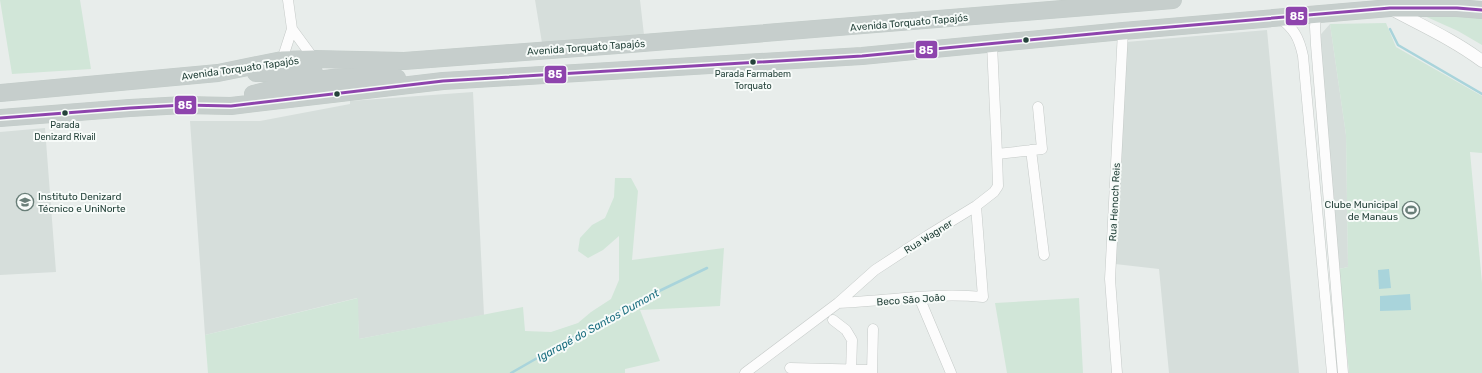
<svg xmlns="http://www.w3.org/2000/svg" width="1482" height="373" font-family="Rubik,sans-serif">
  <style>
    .built { fill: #d6dedb }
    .green { fill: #d1e6d8 }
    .water { fill: #a9d4db }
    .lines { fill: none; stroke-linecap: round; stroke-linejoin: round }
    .stream { stroke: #a9d4db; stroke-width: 2.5 }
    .minor-casing { stroke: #c5cac8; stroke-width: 11 }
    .tertiary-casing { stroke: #c5cac8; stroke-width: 13 }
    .trunk-casing { stroke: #c3ccc9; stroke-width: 18 }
    .minor { stroke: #fcfcfc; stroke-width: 10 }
    .tertiary { stroke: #fcfcfc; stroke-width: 12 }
    .trunk { stroke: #c6cecc; stroke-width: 17 }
    .bus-1-casing { stroke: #f7fbf9; stroke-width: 6 }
    .bus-1 { stroke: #8e44ad; stroke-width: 3 }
    .bus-dot { fill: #24423a; stroke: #f7fbf9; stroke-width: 1.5 }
    .labels { text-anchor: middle; stroke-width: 4; stroke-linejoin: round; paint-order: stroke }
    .bus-label { font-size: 9px; fill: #24423a; stroke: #f7fbf9 }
    .street-label { font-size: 10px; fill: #24423a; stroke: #f7fbf9 }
    .poi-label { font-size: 10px; fill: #24423a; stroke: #f7fbf9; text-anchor: start }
    .water-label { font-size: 11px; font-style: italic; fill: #1c6f80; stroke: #f7fbf9 }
    .line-badge { stroke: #f7fbf9; stroke-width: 1.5 }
    .badge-label { font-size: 11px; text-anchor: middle; font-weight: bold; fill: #fff }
  </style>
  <rect width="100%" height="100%" fill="#e8edeb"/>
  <path class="built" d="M535,0H640L644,35L542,43Z
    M1330,24L1346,135L1348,267L1339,269L1314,42Z
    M1267,30L1299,373H1169L1159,269L1115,264L1126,42Z
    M473,92L484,315L359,339L357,298L205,335L190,121H260L350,104V101Z
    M45,128L56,272L0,275V132Z"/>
  <path class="green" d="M0,0H80L91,69L12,74Z
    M1420,14L1482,17V45L1458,31Z
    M1386,23L1396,47L1482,96V153L1470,152L1482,283V373H1349L1339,269L1348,267L1346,135L1330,24Z
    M615,178H631L638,191L632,260L724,248L720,306L640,310L660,361L625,369V373H208L205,335L358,298L359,339L523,307L525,331L551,332L578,323L591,312L611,299L619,280V236L603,250L588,258L578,251L580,238L592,225L605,218L614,197Z
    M1079,298L1083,373H1007L995,303Z"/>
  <path class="water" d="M1389,269L1391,288L1379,289L1378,270Z
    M1410,294L1411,310L1380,311V296Z"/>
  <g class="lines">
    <path class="stream" d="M1390,29L1398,45L1482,94
      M511,373L628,306L707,268"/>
    <defs>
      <path id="minor" d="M288,0L292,29L314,59
        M1316,14L1315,27L1316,45L1343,373
        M1279,17C1294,29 1299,37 1303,56L1332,373
        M282,60L292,29
        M1031,150L1044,255
        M997,154L1042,149L1038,107
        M919,297L951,373
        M838,303C886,301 935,292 983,297L976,206
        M833,320L846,330L852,340L851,373
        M790,368L872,370
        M745,373L838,303L875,270L927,236L976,206L994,192L998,186L997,154L992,44
        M872,373L873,329
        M1117,373L1110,279L1123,31"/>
      <path id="tertiary" d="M1391,9C1421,25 1454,40 1482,61"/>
      <path id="trunk" d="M256,73L314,72
        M0,93L218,73L282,60L314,59L404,61L618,45L1173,0
        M253,94C270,90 287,85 304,82C335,76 367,76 397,78
        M0,118L130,108L184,105L231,106L443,81L862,56L1123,31L1390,8H1457L1482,10"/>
    </defs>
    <use href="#minor" class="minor-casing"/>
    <use href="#tertiary" class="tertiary-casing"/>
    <use href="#trunk" class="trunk-casing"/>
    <use href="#minor" class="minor"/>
    <use href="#tertiary" class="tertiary"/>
    <use href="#trunk" class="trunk"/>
    <defs>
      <path id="bus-1" d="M0,118L130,108L184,105L231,106L443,81L862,56L1123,31L1390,8H1457L1482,10"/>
    </defs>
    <use href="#bus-1" class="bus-1-casing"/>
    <use href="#bus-1" class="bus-1"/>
  </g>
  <defs>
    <symbol id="university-ring" viewBox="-11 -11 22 22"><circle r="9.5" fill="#f7fbf9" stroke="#697e78" stroke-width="1.5"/><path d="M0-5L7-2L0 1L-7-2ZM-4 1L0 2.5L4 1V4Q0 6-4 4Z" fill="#697e78"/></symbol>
    <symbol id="stadium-ring" viewBox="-11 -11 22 22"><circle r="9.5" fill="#f7fbf9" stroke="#697e78" stroke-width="1.5"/><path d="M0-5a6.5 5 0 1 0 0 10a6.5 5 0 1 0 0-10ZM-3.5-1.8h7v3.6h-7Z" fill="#697e78"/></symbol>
  </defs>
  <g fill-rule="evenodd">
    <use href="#university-ring" x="15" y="192" width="20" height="20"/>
    <use href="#stadium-ring" x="1401" y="200" width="20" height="20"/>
  </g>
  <g class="bus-dot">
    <circle cx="1026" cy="40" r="3.5"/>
    <circle cx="753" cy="62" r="3.5"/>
    <circle cx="337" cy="94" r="3.5"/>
    <circle cx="65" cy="113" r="3.5"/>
  </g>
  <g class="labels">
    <g class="bus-label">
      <text x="753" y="77">Parada Farmabem<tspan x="753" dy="12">Torquato</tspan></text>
      <text x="65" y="128">Parada<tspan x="65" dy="12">Denizard Rivail</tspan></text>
    </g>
    <g class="street-label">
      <text transform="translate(909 22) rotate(-5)" y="4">Avenida Torquato Tapajós</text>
      <text transform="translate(586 47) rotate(-4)" y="4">Avenida Torquato Tapajós</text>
      <text transform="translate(240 68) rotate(-8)" y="4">Avenida Torquato Tapajós</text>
      <text transform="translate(1114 202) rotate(-87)" y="4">Rua Henoch Reis</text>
      <text transform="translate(928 236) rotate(-32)" y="4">Rua Wagner</text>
      <text transform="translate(911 299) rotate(-4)" y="4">Beco São João</text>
    </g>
    <g class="poi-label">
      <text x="38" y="200">Instituto Denizard<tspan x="38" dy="12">Técnico e UniNorte</tspan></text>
      <text x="1398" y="208" text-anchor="end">Clube Municipal<tspan x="1398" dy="12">de Manaus</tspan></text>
    </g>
    <g class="water-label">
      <text transform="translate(598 325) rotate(-29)" y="4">Igarapé do Santos Dumont</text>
    </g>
  </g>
  <g class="line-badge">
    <rect x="1285" y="6" width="23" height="20" rx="4" fill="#8e44ad"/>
    <rect x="915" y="40" width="23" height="19" rx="4" fill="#8e44ad"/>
    <rect x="544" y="65" width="23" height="19" rx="4" fill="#8e44ad"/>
    <rect x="174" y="95" width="23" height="20" rx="4" fill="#8e44ad"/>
  </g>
  <g class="badge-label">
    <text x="1297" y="20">85</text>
    <text x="926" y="54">85</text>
    <text x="555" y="78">85</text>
    <text x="185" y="109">85</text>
  </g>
</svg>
